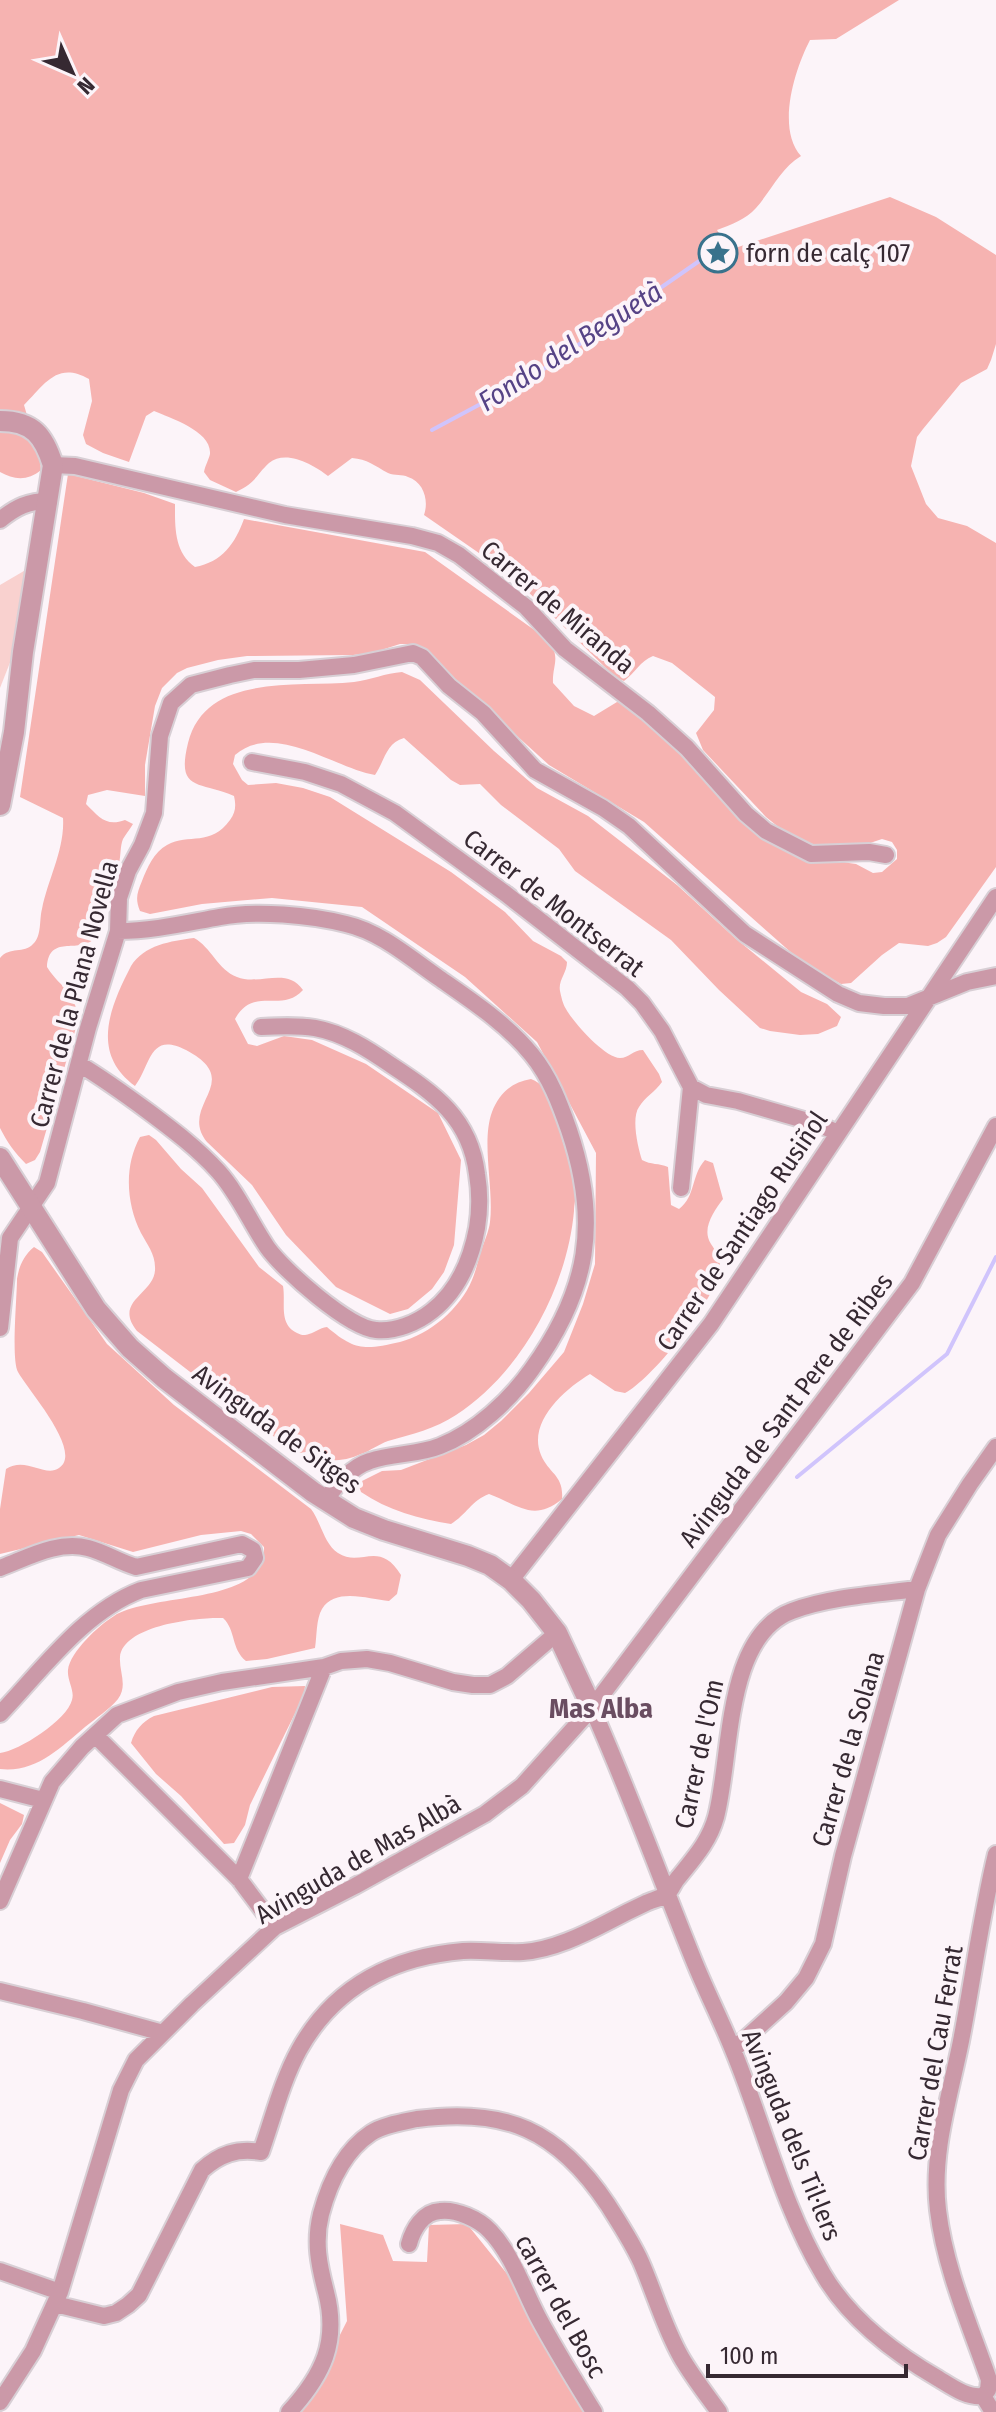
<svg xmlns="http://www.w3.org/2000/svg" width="996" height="2412" font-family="'Fira Sans Condensed',sans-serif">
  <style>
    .green { fill: #f9d1cf }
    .forest { fill: #f6b3b1 }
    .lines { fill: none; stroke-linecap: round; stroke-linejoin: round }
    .stream { stroke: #d0c4fc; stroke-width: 4 }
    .minor-casing { stroke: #d8cfd5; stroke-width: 20 }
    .tertiary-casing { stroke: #d8cfd5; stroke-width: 24 }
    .minor { stroke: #cb99a8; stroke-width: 16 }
    .tertiary { stroke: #cb99a8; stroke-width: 20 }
    .labels { text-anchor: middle; stroke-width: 8; stroke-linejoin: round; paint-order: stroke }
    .poi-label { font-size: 26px; fill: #362932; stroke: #fcf4f9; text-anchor: start }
    .street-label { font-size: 26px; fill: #362932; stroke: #fcf4f9 }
    .water-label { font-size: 28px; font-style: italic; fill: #564386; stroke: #fcf4f9 }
    .neighbourhood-label { font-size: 28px; font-weight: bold; fill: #6a4d61; stroke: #fcf4f9 }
  </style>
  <rect width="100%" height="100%" fill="#fcf4f9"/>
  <path class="green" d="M29,568L11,660L0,688V585Z"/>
  <path class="forest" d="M0,0H899L836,39L810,40C795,69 776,128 801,156C781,168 771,191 756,208C746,219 731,225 717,230L729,250L890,197L936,217L996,255V344L991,360L987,369L961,383L923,429L917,437L911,466L926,504L938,518L967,526L996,543V867L946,937L937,943L928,946L899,943L882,955L851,983L841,984L803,963L644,822L549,765L440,666L410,644H400L372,653L353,655L247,656L218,660L187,668L177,673L162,688L155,706L145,765V796L107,790L88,795L86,804C99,817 106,827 125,820L133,824C130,829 126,834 123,839C120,846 121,856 119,863C116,877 108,890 104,904C101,915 103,931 94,939C78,954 49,934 47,967C63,992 78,990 77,1024L40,1152L35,1160L26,1164C15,1153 7,1142 0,1128V958C10,946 24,954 33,944C42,936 39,920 42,909C48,879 65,849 63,818L20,797L68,474L144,493L175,504C175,527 174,552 195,567C222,562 235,544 244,519L425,552L547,639C562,657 552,665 553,683L574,706L594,716L617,702L626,704L714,782L757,834L799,856L856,864L873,873L882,872L897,859V850L892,842L882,839L849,850H830L809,844L781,829L766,817L703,750L696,733L714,710L715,697L672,663L653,656C640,661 635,673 624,681L615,677L512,576L424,515C429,501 424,482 408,477C402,474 395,476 388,473C375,466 367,459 352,458L328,476C314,465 286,449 269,463C255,476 256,483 236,492L210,480L204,472C205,466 209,459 210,454C212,431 170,418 154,411L146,416L129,462L103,453L86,444L83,435L92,401L89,379C57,361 45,384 24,405L40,460L41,470C28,481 14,480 0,472Z
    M402,672L420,680L494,751L537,788L588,816L677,885L735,938L801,992L827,1004L841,1017L837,1026L818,1034L800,1035L770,1031L760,1028L719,990L671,940L575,871L559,849L501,805L480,784L460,785L451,780L404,738C386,743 385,760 375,775C334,768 274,721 235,755L233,764L242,780L248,785L276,783L303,788L330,797L451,872L505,912L533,941L561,956L567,962C567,973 558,980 560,991C561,996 563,1005 566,1009C573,1022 605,1058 620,1058C629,1058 633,1050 643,1050L659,1074L662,1082C655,1092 645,1097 639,1107C631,1118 638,1148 642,1160C651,1165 659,1163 668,1167L671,1205L679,1209C696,1196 691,1175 705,1160L713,1163L723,1199C714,1211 701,1229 711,1244C715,1250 720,1258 720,1266C719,1297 651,1380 625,1393L615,1391L590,1374C565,1389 527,1422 541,1455C549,1474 564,1475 562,1499C533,1523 517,1504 489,1494C472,1500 466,1515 451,1524C420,1519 387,1510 361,1492L358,1483L382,1471L401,1470L466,1445L484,1435L501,1421L529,1393L564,1352L583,1304L595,1264L596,1153L537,1042L465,977L362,907L272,898L202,904L150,914L140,911C135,899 137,893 142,881C147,868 154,852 167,845C189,833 211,847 230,820C236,812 236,805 234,796C199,781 176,792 188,743C206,672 297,688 354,682C370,680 386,673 402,672Z
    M194,938C211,947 218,970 237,977C259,986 287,966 303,990C282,1014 254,985 235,1019L248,1044L257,1046L284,1036L312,1040L366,1064L438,1113L461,1160L454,1245L444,1272L432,1289L408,1309L390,1314L336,1287L286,1235L252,1185L207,1142C177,1105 247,1082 186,1050C149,1031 151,1065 135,1086C90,1053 110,1007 131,966C144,945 171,941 194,938Z
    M531,1079C553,1087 556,1115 561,1135C565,1151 572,1166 575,1181C578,1190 574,1203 574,1211C567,1288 521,1373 456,1415C435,1429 412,1434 388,1441C379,1444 370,1451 361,1454C332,1467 306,1459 281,1442L137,1331C112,1300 157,1294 155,1267C155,1254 147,1244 141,1233C126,1203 124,1166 140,1137L149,1135L156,1140L181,1169L202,1188L259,1267L283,1286C286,1303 278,1324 297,1333C301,1335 304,1336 309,1334C316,1332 319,1328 327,1327C355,1351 365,1350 400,1342C430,1334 460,1309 472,1280C476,1271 478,1260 481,1251C484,1242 489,1231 490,1222C494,1189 481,1142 492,1112C499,1093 512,1082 531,1079Z
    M34,1247L42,1252L107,1344L174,1405L311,1509C321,1522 324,1544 338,1553C361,1568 379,1539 401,1575L397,1594L389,1601C369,1599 335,1587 322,1609C316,1619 317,1636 315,1648L267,1659L246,1661C231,1649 236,1630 223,1618C198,1617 123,1625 120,1657C119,1672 128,1685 118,1699C109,1710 96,1718 85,1727C60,1748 36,1773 0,1769V1753C19,1751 67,1720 72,1700C75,1690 67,1681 68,1670C70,1652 99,1625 114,1616C152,1592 267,1606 264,1547L251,1534L241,1531L201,1535L133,1552L79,1535L0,1554V1509L6,1469C26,1456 45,1478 59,1468C84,1452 27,1389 18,1372C11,1360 17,1297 17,1279C19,1266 24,1255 34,1247Z
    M305,1686L304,1695L250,1805L245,1825L234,1843L224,1844L181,1796L156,1774L131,1743C135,1730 142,1722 154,1716L272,1687Z
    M0,1803L24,1815L22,1824L10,1840L0,1863Z
    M340,2224L383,2235L393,2261L427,2262L429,2225L467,2224L516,2285L585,2412H301L347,2321Z"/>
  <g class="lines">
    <path class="stream" d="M432,430L535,375L705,257
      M797,1477L947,1354L996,1257"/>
    <defs>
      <path id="minor" d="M53,465L75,466L285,515L412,536L438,543L459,555L526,607L565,649L648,713L687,748L746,814L766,831L811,854L869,852L886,855
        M0,520C16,507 28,501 49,501
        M252,762L305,772L341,784L395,813L506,894L627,988L642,1003L662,1031L691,1087L706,1095L738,1101L818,1124L838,1133
        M118,931C153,931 186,923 220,917C256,910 310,915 346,924C381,932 410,958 439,978C472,1001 507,1024 532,1055C550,1077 560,1104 569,1130C600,1222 589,1290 532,1369C510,1400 476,1432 440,1446C418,1455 393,1453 370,1461C351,1467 337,1485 325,1500
        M79,1064C104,1079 126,1095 149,1112C173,1130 197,1148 218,1171C238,1193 250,1222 267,1247C283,1270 349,1328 376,1330C395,1332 417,1323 432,1311C459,1290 471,1260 477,1228C480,1210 480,1192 477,1174C470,1118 435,1094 391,1065C368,1049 343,1033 315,1028C297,1025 279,1026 261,1027
        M681,1188L691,1087
        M0,1328L10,1238L47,1183L88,1028L118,931L119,898L128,871L142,845L154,813L160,736L171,703L191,685L230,675L254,670H299L354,665L413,653L422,657L449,686L483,713L535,770L603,808L629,826L745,934L838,994L859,1003L884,1006H908L967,982L996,976
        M0,1568C27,1558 58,1540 88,1548C104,1552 119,1562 136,1567L242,1544L253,1550L255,1558L248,1568L141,1590C83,1612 42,1670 0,1714
        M511,1580L711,1324L996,897
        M592,1708C629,1791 660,1877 694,1961C706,1991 721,2020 733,2050C764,2125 782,2205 823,2274C850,2320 894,2353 939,2379C952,2387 967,2398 983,2396L993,2412
        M95,1735L239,1879L275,1927
        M0,1789L43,1800
        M239,1879L324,1667
        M0,1901L52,1782L82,1747L117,1715L178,1692L222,1682L324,1667L341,1661L367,1659L390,1663L453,1682L473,1685H490L507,1676L557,1633
        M0,1991L83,2011L163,2033
        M733,2050L786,2002L806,1978L823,1944L843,1856L917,1589L938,1535L970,1484L996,1447
        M409,2244C413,2229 423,2212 440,2211C456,2209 479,2219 490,2231C512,2254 523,2288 538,2317C555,2349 575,2381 594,2412
        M0,2271L60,2292
        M55,2304L104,2316L116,2313L128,2305L139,2295L202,2170C220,2154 237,2148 261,2152C273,2118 282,2081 299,2050C334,1987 392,1957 463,1951C483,1950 503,1953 523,1952C552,1950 583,1935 608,1922C621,1915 633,1909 646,1903C652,1900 663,1898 668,1893C672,1889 674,1882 678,1878C694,1858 709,1842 716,1817C732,1757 724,1636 792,1611C829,1597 878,1594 917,1589
        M983,2396L988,2390L989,2380C970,2325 945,2269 938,2210C931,2153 950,2096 961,2041C973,1979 981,1916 996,1854
        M0,2402L33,2351L60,2292L121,2090L136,2060L192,2004L275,1927L355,1886L485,1814L522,1786L592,1708L912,1283L996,1126
        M289,2412C323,2375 339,2342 326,2292C319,2265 314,2242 321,2214C329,2184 344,2151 371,2133C383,2125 403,2122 417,2119C506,2107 558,2130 608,2205C620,2224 632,2242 641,2262C655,2294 664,2327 681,2357C692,2376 706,2394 719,2412"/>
      <path id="tertiary" d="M0,421C33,421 44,436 53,465L23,652L14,732L0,805
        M0,1158L96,1309L130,1348L164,1378L220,1421L313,1492L354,1518L384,1530L468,1556L490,1565L511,1580L531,1600L557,1633L592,1708"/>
    </defs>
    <use href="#minor" class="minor-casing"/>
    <use href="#tertiary" class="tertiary-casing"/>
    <use href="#minor" class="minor"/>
    <use href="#tertiary" class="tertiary"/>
  </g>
  <defs>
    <symbol id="sight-ring" viewBox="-11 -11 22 22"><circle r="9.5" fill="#fcf4f9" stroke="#39728c" stroke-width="1.5"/><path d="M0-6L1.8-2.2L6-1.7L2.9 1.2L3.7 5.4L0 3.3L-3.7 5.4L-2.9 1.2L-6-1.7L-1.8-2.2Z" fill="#39728c"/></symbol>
  </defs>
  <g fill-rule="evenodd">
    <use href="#sight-ring" x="696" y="231" width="44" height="44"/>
  </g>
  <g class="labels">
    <g class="poi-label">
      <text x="746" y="262">forn de calç 107</text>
    </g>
    <g class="street-label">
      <text transform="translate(558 607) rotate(40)" y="9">Carrer de Miranda</text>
      <text transform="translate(554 903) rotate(38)" y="9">Carrer de Montserrat</text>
      <text transform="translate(74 994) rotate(-75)" y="9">Carrer de la Plana Novella</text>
      <text transform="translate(742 1231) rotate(-56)" y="9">Carrer de Santiago Rusiñol</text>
      <text transform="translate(786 1410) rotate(-53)" y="9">Avinguda de Sant Pere de Ribes</text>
      <text transform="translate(277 1429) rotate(36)" y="9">Avinguda de Sitges</text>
      <text transform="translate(848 1749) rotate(-74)" y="9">Carrer de la Solana</text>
      <text transform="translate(699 1754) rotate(-78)" y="9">Carrer de l'Om</text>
      <text transform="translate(358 1859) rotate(-30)" y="9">Avinguda de Mas Albà</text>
      <text transform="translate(935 2053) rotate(-80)" y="9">Carrer del Cau Ferrat</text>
      <text transform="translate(792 2135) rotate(68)" y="9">Avinguda dels Til·lers</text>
      <text transform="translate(561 2306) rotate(61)" y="9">carrer del Bosc</text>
    </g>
    <g class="water-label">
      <text transform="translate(570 346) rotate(-33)" y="10">Fondo del Beguetà</text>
    </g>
    <g class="neighbourhood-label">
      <text x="601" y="1718">Mas Alba</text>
    </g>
  </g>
  <g transform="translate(72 72) rotate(135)" stroke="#fcf4f9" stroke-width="6" paint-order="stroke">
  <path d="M0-6L14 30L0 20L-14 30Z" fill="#362932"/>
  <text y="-12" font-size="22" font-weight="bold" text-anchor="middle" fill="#362932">N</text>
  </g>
  <path d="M708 2364v12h198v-12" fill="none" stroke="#362932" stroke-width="4"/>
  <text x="720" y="2364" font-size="24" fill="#362932" stroke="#fcf4f9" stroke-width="6" paint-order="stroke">100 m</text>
</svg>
